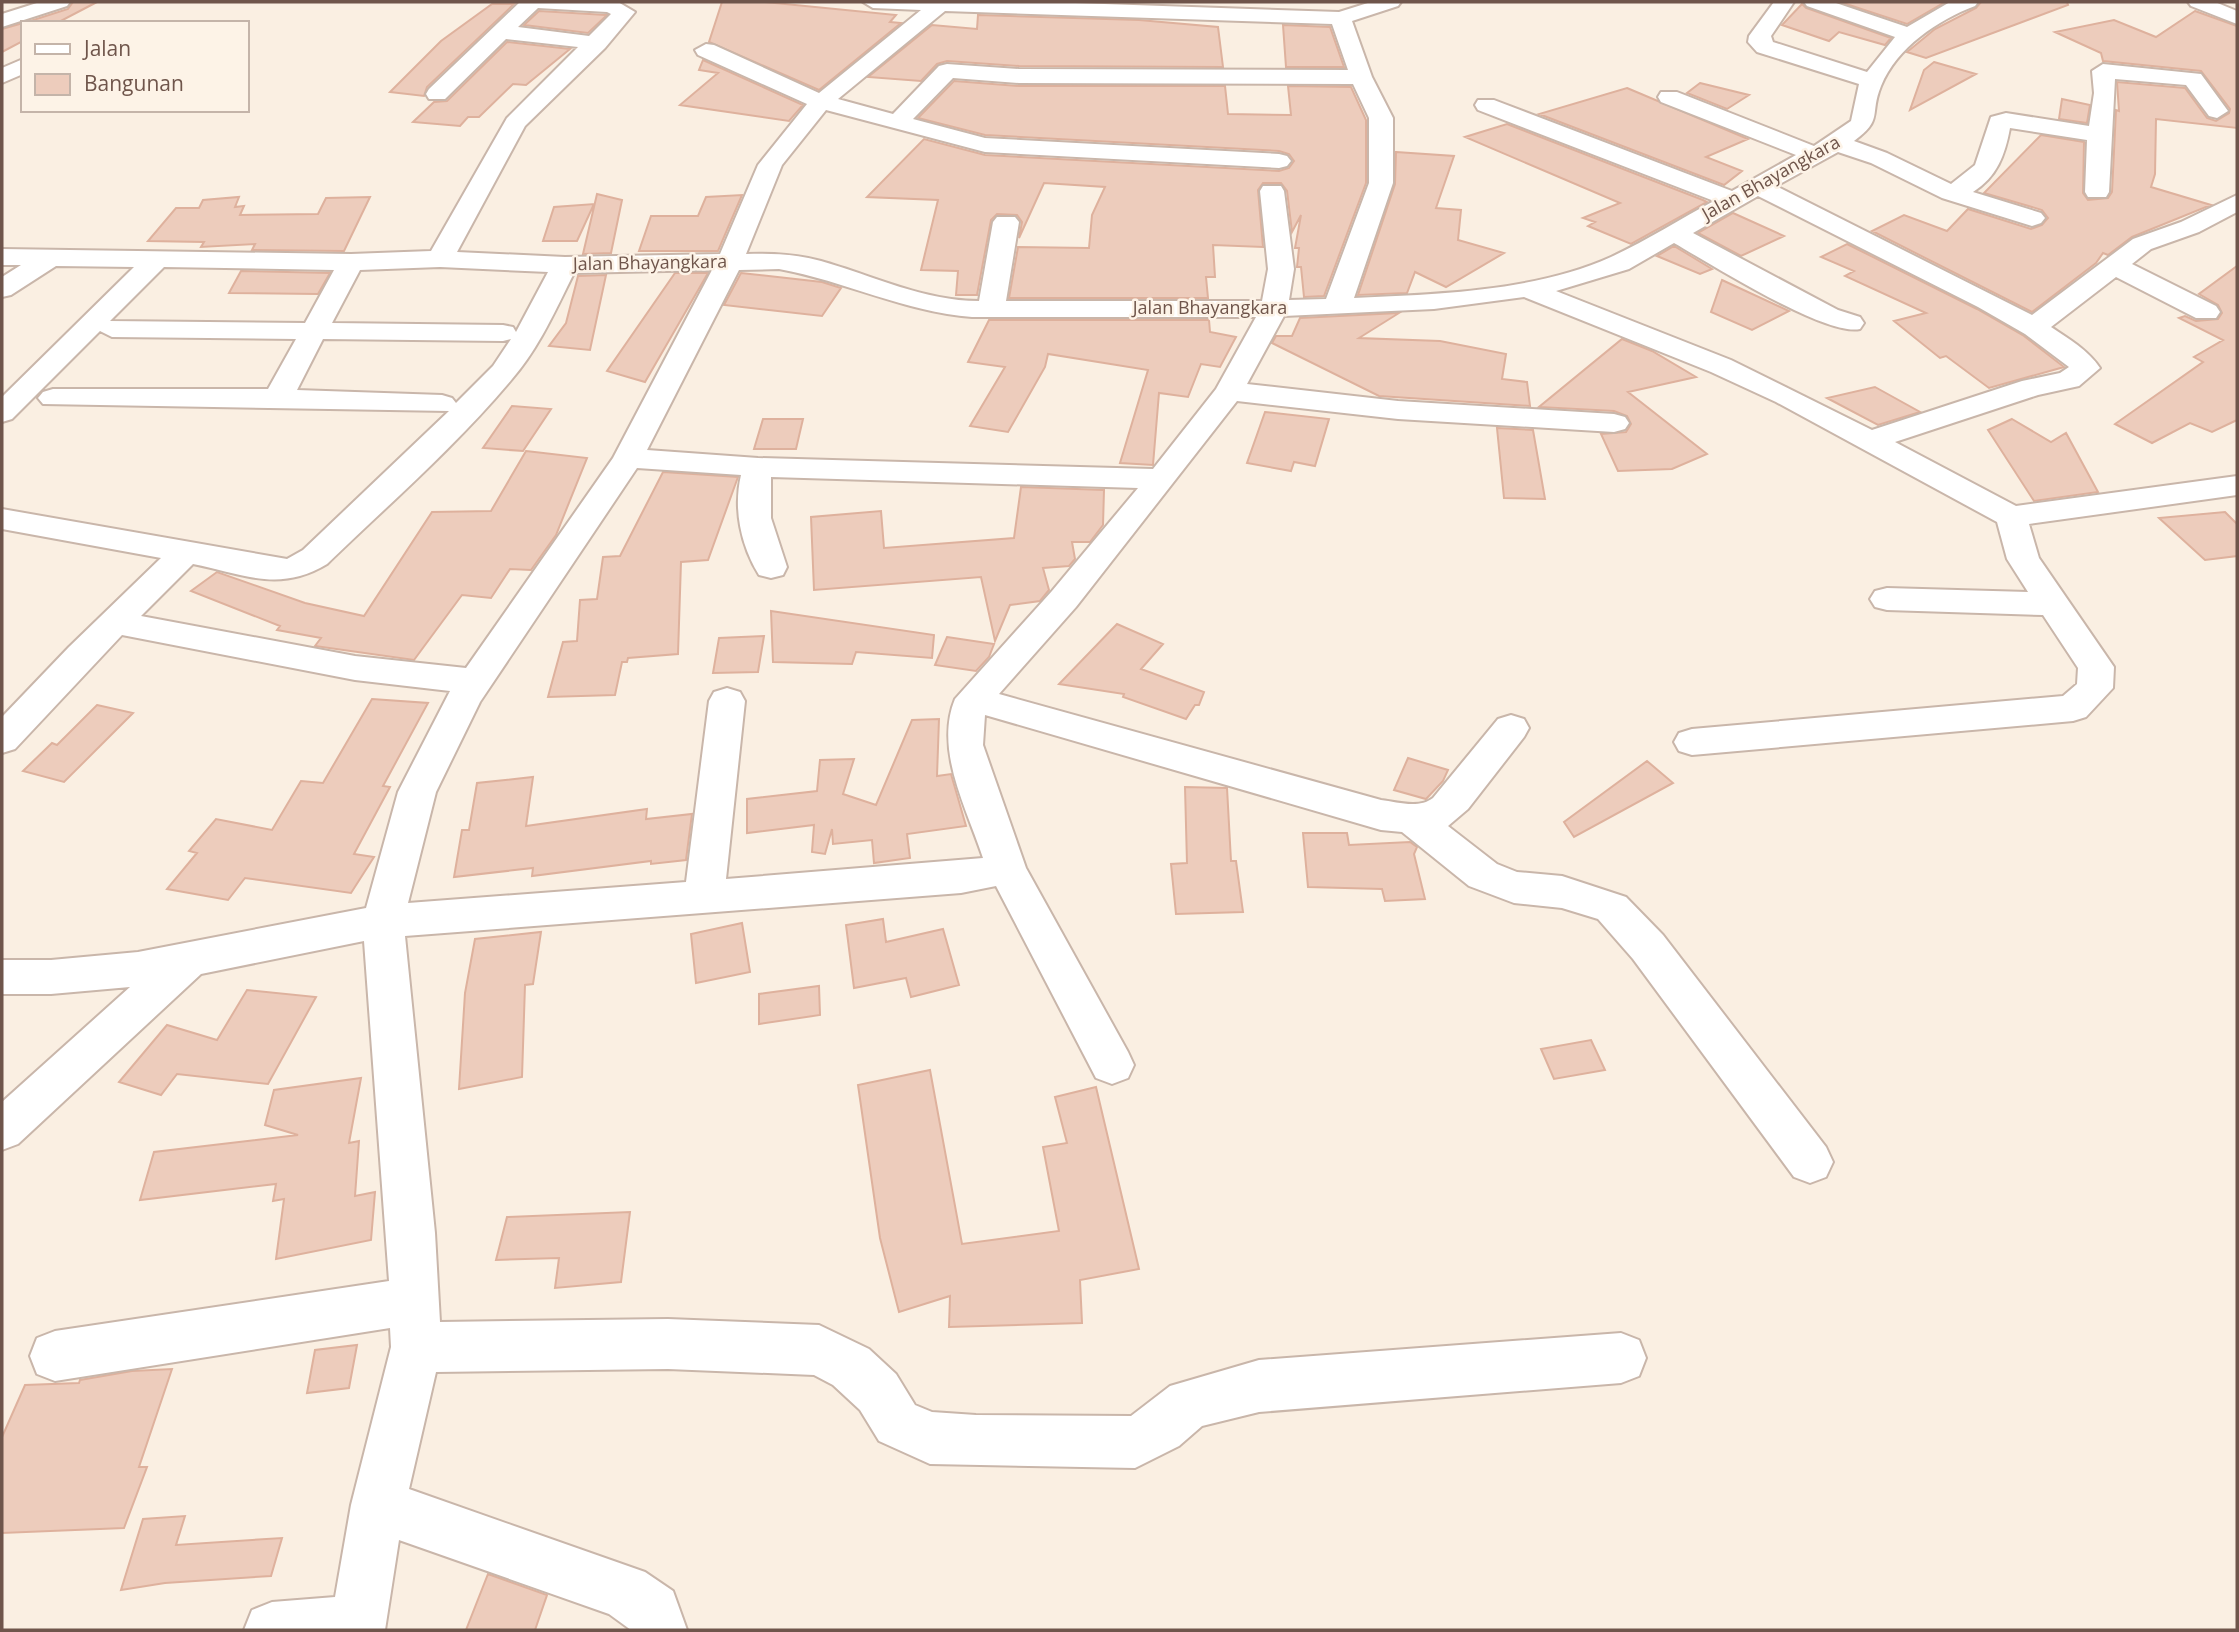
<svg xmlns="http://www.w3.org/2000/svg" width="2239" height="1632" font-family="'Open Sans',sans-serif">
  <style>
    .building { fill: #edccbc; stroke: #deb19d; stroke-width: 2 }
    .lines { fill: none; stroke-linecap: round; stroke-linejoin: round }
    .minor-casing { stroke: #c9b6aa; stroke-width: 4 }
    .minor { fill: #fff; fill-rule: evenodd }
    .labels { text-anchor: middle; stroke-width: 5; stroke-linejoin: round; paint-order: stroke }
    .far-street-label { font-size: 18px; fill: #6f554b; stroke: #fdf3e7 }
  </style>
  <rect width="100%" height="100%" fill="#faefe2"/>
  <path class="building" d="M73,2H97L57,23H24L68,9Z
    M722,2H765L896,15L890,22L901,23L819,90L709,42Z
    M1840,2H1945L1907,24Z
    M1981,2H2067L2068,5L1926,58L1907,52L1935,29L1976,8Z
    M492,4H514L427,87L424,96L390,92L441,41Z
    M1802,4L1806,8L1891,38L1885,45L1839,32L1829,41L1782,25Z
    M539,11L606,15H607L588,33L524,25Z
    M2195,11L2237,26V128L2156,119L2155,174L2151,187L2211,205L2132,237L2108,255L2103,253L2096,263L2032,312L1872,231L1904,215L1947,231L1968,209L2031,229L2042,225L2048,218L2042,210L1984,193L2041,135L2084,142L2083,193L2088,200L2108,198L2112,192L2116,110L2119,111L2117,82L2185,88L2207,118L2216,121L2229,113L2230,109L2201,71L2103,61L2101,53L2055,32L2114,20L2156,37Z
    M978,15L1139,20L1218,27L1223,67L1019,66L947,61L937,64L921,81L868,77L932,25L977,29Z
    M23,23V41L2,52V29Z
    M1283,25L1330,27L1344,67H1286Z
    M507,42L570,49L526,85L513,84L479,117H468L460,126L413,122L434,102L447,101Z
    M703,60L803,105L789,121L680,105L718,73L699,70Z
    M1934,62L1976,74L1910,110L1924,70Z
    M954,81L1019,86H1225L1228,114L1291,115L1288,86L1351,87L1366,120V183L1324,296L1304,297L1301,267H1297L1299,248H1295L1301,215L1292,232L1287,191L1281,183H1263L1258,190L1263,247L1213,245L1215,277H1206L1208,298H1009L1018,247L1089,248L1092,215L1105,187L1044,183L1019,238L1022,222L1017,215L997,214L991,220L977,295H956L958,271L921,270L938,200L867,197L924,139L985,155L1279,171L1289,168L1294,161L1289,154L1279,151L985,135L918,118Z
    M1700,83L1749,95L1727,109L1687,93Z
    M1627,88L1748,139L1706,157L1742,171L1724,185L1539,114Z
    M2062,99L2090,105L2087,123L2059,119Z
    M1507,124L1703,200L1707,202L1631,244L1588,226L1595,222L1583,218L1620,203L1465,137Z
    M1396,152L1454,156L1436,208L1461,210L1458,240L1504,253L1446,287L1415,272L1407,293L1358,295L1395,184Z
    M597,194L622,200L611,253L583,254Z
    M742,195L718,251H639L651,216H698L706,197Z
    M239,197L235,207L244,206L240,215L318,214L326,198L370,197L344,251L252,250L255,244L201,247L204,242L148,241L176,208H199L203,200Z
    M594,204L577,241H543L554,207Z
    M1733,213L1784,236L1741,256L1698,233Z
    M1847,244L1977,309L2024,336L2064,367L1989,388L1946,356L1940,358L1894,321L1926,313L1845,276L1854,271L1821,257Z
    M1674,246L1689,255L1712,269L1700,274L1657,256Z
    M2237,266V420L2212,432L2190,423L2152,443L2115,424L2203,362L2194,357L2223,340L2179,318L2185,316L2196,321L2218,319L2222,313L2218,305L2199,294Z
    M241,271L330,273L318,294L229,293Z
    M675,273H708L645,382L607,371Z
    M741,273L822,282L841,288L822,316L724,305Z
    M606,275L590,350L549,346L566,323L578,276Z
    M1722,280L1789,311L1752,330L1711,312Z
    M1399,313L1359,338L1440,341L1506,354L1502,379L1527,382L1530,406L1379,396L1272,343L1276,336H1292L1300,318Z
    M989,320H1209L1210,332L1236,337L1220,367L1201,364L1188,397L1159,393L1153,465L1120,463L1148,370L1048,354L1045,367L1008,432L970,426L1005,367L968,362Z
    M1622,339L1652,351L1696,377L1628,392L1707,454L1672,469L1618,471L1601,434L1626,432L1631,424L1627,416L1614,411L1539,407Z
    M1875,387L1920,412L1878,425L1827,398Z
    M512,406L551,409L523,451L483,448Z
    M1265,412L1329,419L1315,466L1294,462L1291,471L1247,463Z
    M763,419H803L796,449H754Z
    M2012,419L2051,442L2066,433L2098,492L2034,501L1988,430Z
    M1497,428L1533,430L1545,499L1504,498Z
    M526,451L587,458L556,535L531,570L510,569L491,598L462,595L414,660L315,646L321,638L277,630L280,626L191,591L217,572L305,603L364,616L432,512L491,511Z
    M663,472L738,477L708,560L681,562L678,654L628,658L627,662H622L615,695L548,697L563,642L577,641L580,600L597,599L603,557L620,556Z
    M1021,487L1104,490L1103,525L1090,542H1072L1075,559L1069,566L1043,568L1049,590L1040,601L1010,605L995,641L981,577L814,590L811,517L881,511L884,548L1014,538Z
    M2225,512L2237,524V556L2205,560L2159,518Z
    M771,611L934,635L932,658L856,652L852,664L773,662Z
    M1117,624L1163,644L1141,669L1204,692L1199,705H1195L1186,719L1123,697L1124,694L1059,684Z
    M764,636L758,672L713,673L719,638Z
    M947,637L994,644L989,657L976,671L935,665Z
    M372,699L428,703L383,786L390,787L354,854L374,857L351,893L245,878L228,900L167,889L197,853L189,851L216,819L272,830L301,781L323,783Z
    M97,705L133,713L64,782L23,771L52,743L57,745Z
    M939,719L937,776L951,774L966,826L907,834L910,858L874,863L872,840L833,844L832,829L825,854L812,852L814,825L747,833V799L817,791L820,760L854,759L843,794L876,805L912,720Z
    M1408,758L1448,770L1443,781L1426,799L1394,790Z
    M1647,761L1673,783L1574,837L1564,822Z
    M533,777L526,826L647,809L646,819L692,814L686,860L651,864V861L532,876L533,868L454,877L462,830H469L477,783Z
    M1185,787L1227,788L1231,861H1236L1243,912L1176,914L1171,864L1187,863Z
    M1303,833H1347L1349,845L1410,842L1417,847L1414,854L1425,899L1385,901L1382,889L1308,887Z
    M883,919L886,942L943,929L959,985L911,997L906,978L854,988L846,925Z
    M742,923L750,972L696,983L691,934Z
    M541,932L533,984L525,985L522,1077L459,1089L465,993L475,939Z
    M819,986L820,1015L759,1024V994Z
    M247,990L316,997L268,1084L177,1074L161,1095L119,1082L167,1025L217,1040Z
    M1591,1040L1605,1070L1554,1079L1541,1049Z
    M930,1070L962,1244L1059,1231L1043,1147L1067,1143L1055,1097L1096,1087L1139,1269L1080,1280L1082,1323L949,1327L950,1296L899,1312L880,1238L858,1085Z
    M361,1078L349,1143L359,1141L355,1196L375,1192L371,1240L276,1259L284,1199L273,1201L276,1184L140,1200L154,1152L298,1135L265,1125L274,1090Z
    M630,1212L621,1282L555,1288L559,1258L496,1260L507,1217Z
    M357,1345L349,1388L307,1393L315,1350Z
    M172,1369L139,1467H147L124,1528L2,1533V1437L25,1385L79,1383L80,1380L132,1371Z
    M185,1516L176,1545L282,1538L271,1576L165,1583L121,1590L143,1519Z
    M488,1574L547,1595L535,1630H466Z"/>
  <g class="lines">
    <defs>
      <path id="minor" d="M40,2H70L67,6L2,27V14Z
        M520,2H618L635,12L605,48L525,126L457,252L565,257L720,254L758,165L807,104L698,55L695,50L706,44L714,45L819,93L921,10L873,8L863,2H1046L1339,12L1371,2H1401L1398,6L1352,21L1372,77L1393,118V183L1354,298C1437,294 1533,292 1611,257C1646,241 1680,219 1714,201L1478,110L1475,105L1478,100H1494L1732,191L1796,155L1661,102L1658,97L1661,92H1677L1814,146L1851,121L1859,84L1757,52L1748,42L1749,36L1774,2H1794L1771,36L1773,42L1867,72L1895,37L1807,6L1804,2H1833L1907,27L1950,2H1978L1975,6C1938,20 1897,47 1881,86C1869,115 1884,119 1854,141L1887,153L1951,184L1975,165L1991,117L2006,113L2089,126L2094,93L2092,71L2103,64L2201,74L2228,111L2217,118L2209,116L2186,85L2115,79L2109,192L2106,197H2088L2085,192L2087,140L2010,128C2005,155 1997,177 1973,192L2041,213L2045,218L2041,223L2032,226L1942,198L1871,163L1838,152L1776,186L2032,315L2133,239L2181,222L2237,195V212L2199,232L2151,249L2132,264L2216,306L2220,312L2216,318H2196L2116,277L2051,327C2069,339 2088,350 2100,368L2079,386L2038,395L1895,442L2016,506L2237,476V495L2029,524L2039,558L2114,667L2113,688L2086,717L2073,721L1692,755L1679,751L1674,742L1679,733L1692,729L2063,696L2077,684L2078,668L2043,615L1887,610L1875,607L1870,599L1875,591L1887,588L2028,592L2007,559L1997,522L1776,402L1711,372L1524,297L1434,309L1284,316L1247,384L1398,401L1614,414L1625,417L1629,423L1625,429L1614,432L1398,419L1237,401L1076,607L999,694L1381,800C1397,802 1419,809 1433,798L1498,719L1511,715L1524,719L1529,728L1524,737L1468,809L1448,826L1497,864L1517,872L1562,876L1626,897L1663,935L1826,1147L1833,1162L1826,1177L1810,1183L1794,1177L1633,959L1598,919L1562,908L1514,903L1469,886L1402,832L1381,830L985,715L983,745L1026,868L1128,1052L1134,1065L1128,1078L1112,1084L1096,1078L996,886L961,893L405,936L435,1233L440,1322L668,1319L819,1325L869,1349L896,1374L915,1405L932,1412L976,1415L1131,1416L1170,1386L1259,1360L1621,1333L1639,1340L1646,1358L1639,1376L1621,1383L1259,1412L1202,1426L1179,1446L1135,1468L930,1464L879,1441L860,1410L833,1385L814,1375L668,1369L436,1372L409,1489L645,1572L673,1591L687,1630H631L609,1614L399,1540L385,1630H244L252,1610L272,1602L335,1597L351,1505L391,1347L390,1328L55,1381L37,1374L30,1356L37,1338L55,1331L389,1281L364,941L201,974L18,1144L2,1150V1102L130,987L51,994H2V960H51L138,952L366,908L398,792L450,691L355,680L122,635L15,749L2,753V717L69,647L161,558L2,529V509L287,559L303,550L449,411L43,404L38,398L43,392L53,389H268L296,339L112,337L100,331L12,419L2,422V397L134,267L56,266L11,295L2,297V277L21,265H2V249L351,254L431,251L507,118L578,47L506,39L445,99H429L426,94L429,89ZM538,8L607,12L611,14L589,36L518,27ZM945,11L1332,24L1348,70L1019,69L947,64L939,66L893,114L838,99ZM953,78L1019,83L1353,84L1369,118V183L1326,299L1289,300L1294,269L1284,191L1281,186H1263L1260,191L1268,269L1262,301H1006L1019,222L1015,217H997L993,222L979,301C924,301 874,276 821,261C796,254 772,253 746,254L782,165L826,110L985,152L1279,168L1287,166L1291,161L1287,156L1279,154L985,138L913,119ZM1758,196L1978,307L2025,334L2069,367L2060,373L2022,381L1872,430L1731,360L1556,291L1629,269L1674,243C1709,263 1826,337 1860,329L1864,323L1860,317L1838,310L1693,233ZM164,267L334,270L305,323L110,321ZM440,267L548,272L516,332L513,327L503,325L332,323L360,270ZM779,269C845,281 905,312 972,317H1256L1216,389L1153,469L758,458L647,450L739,270ZM712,270L613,458L466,668L355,656L141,616L193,564C244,574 279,593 327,564C389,504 456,446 512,379C539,348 556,309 574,273ZM323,339L503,341L511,339L493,366L456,403L452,398L442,395L297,390ZM637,468L741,475C733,509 741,546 759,575L771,578L783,575L787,567L771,518V477L1138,488L1052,591L955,699C934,750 967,809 983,858L726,879L745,701L740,692L727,688L714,692L709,701L686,882L408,903L436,792L480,702Z
        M2188,2H2215L2237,11V24L2191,6Z
        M23,59V74L2,83V68Z"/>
    </defs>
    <use href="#minor" class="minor-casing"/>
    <use href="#minor" class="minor"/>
  </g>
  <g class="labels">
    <g class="far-street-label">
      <text transform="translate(1771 178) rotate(-29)" y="6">Jalan Bhayangkara</text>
      <text transform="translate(650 263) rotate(-1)" y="6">Jalan Bhayangkara</text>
      <text x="1210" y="314">Jalan Bhayangkara</text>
    </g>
  </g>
  <rect width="2239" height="1632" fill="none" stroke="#6f554b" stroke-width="7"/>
  <rect x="21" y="21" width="228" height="91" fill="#fdf3e7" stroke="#c4b4a9" stroke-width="2"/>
  <rect x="35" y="44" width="35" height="10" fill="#ffffff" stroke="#c4b4a9" stroke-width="2"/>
  <text x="84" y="56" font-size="21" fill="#6f554b">Jalan</text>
  <rect x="35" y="74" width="35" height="21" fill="#edccbc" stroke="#c4b4a9" stroke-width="2"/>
  <text x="84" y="91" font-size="21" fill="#6f554b">Bangunan</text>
</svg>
